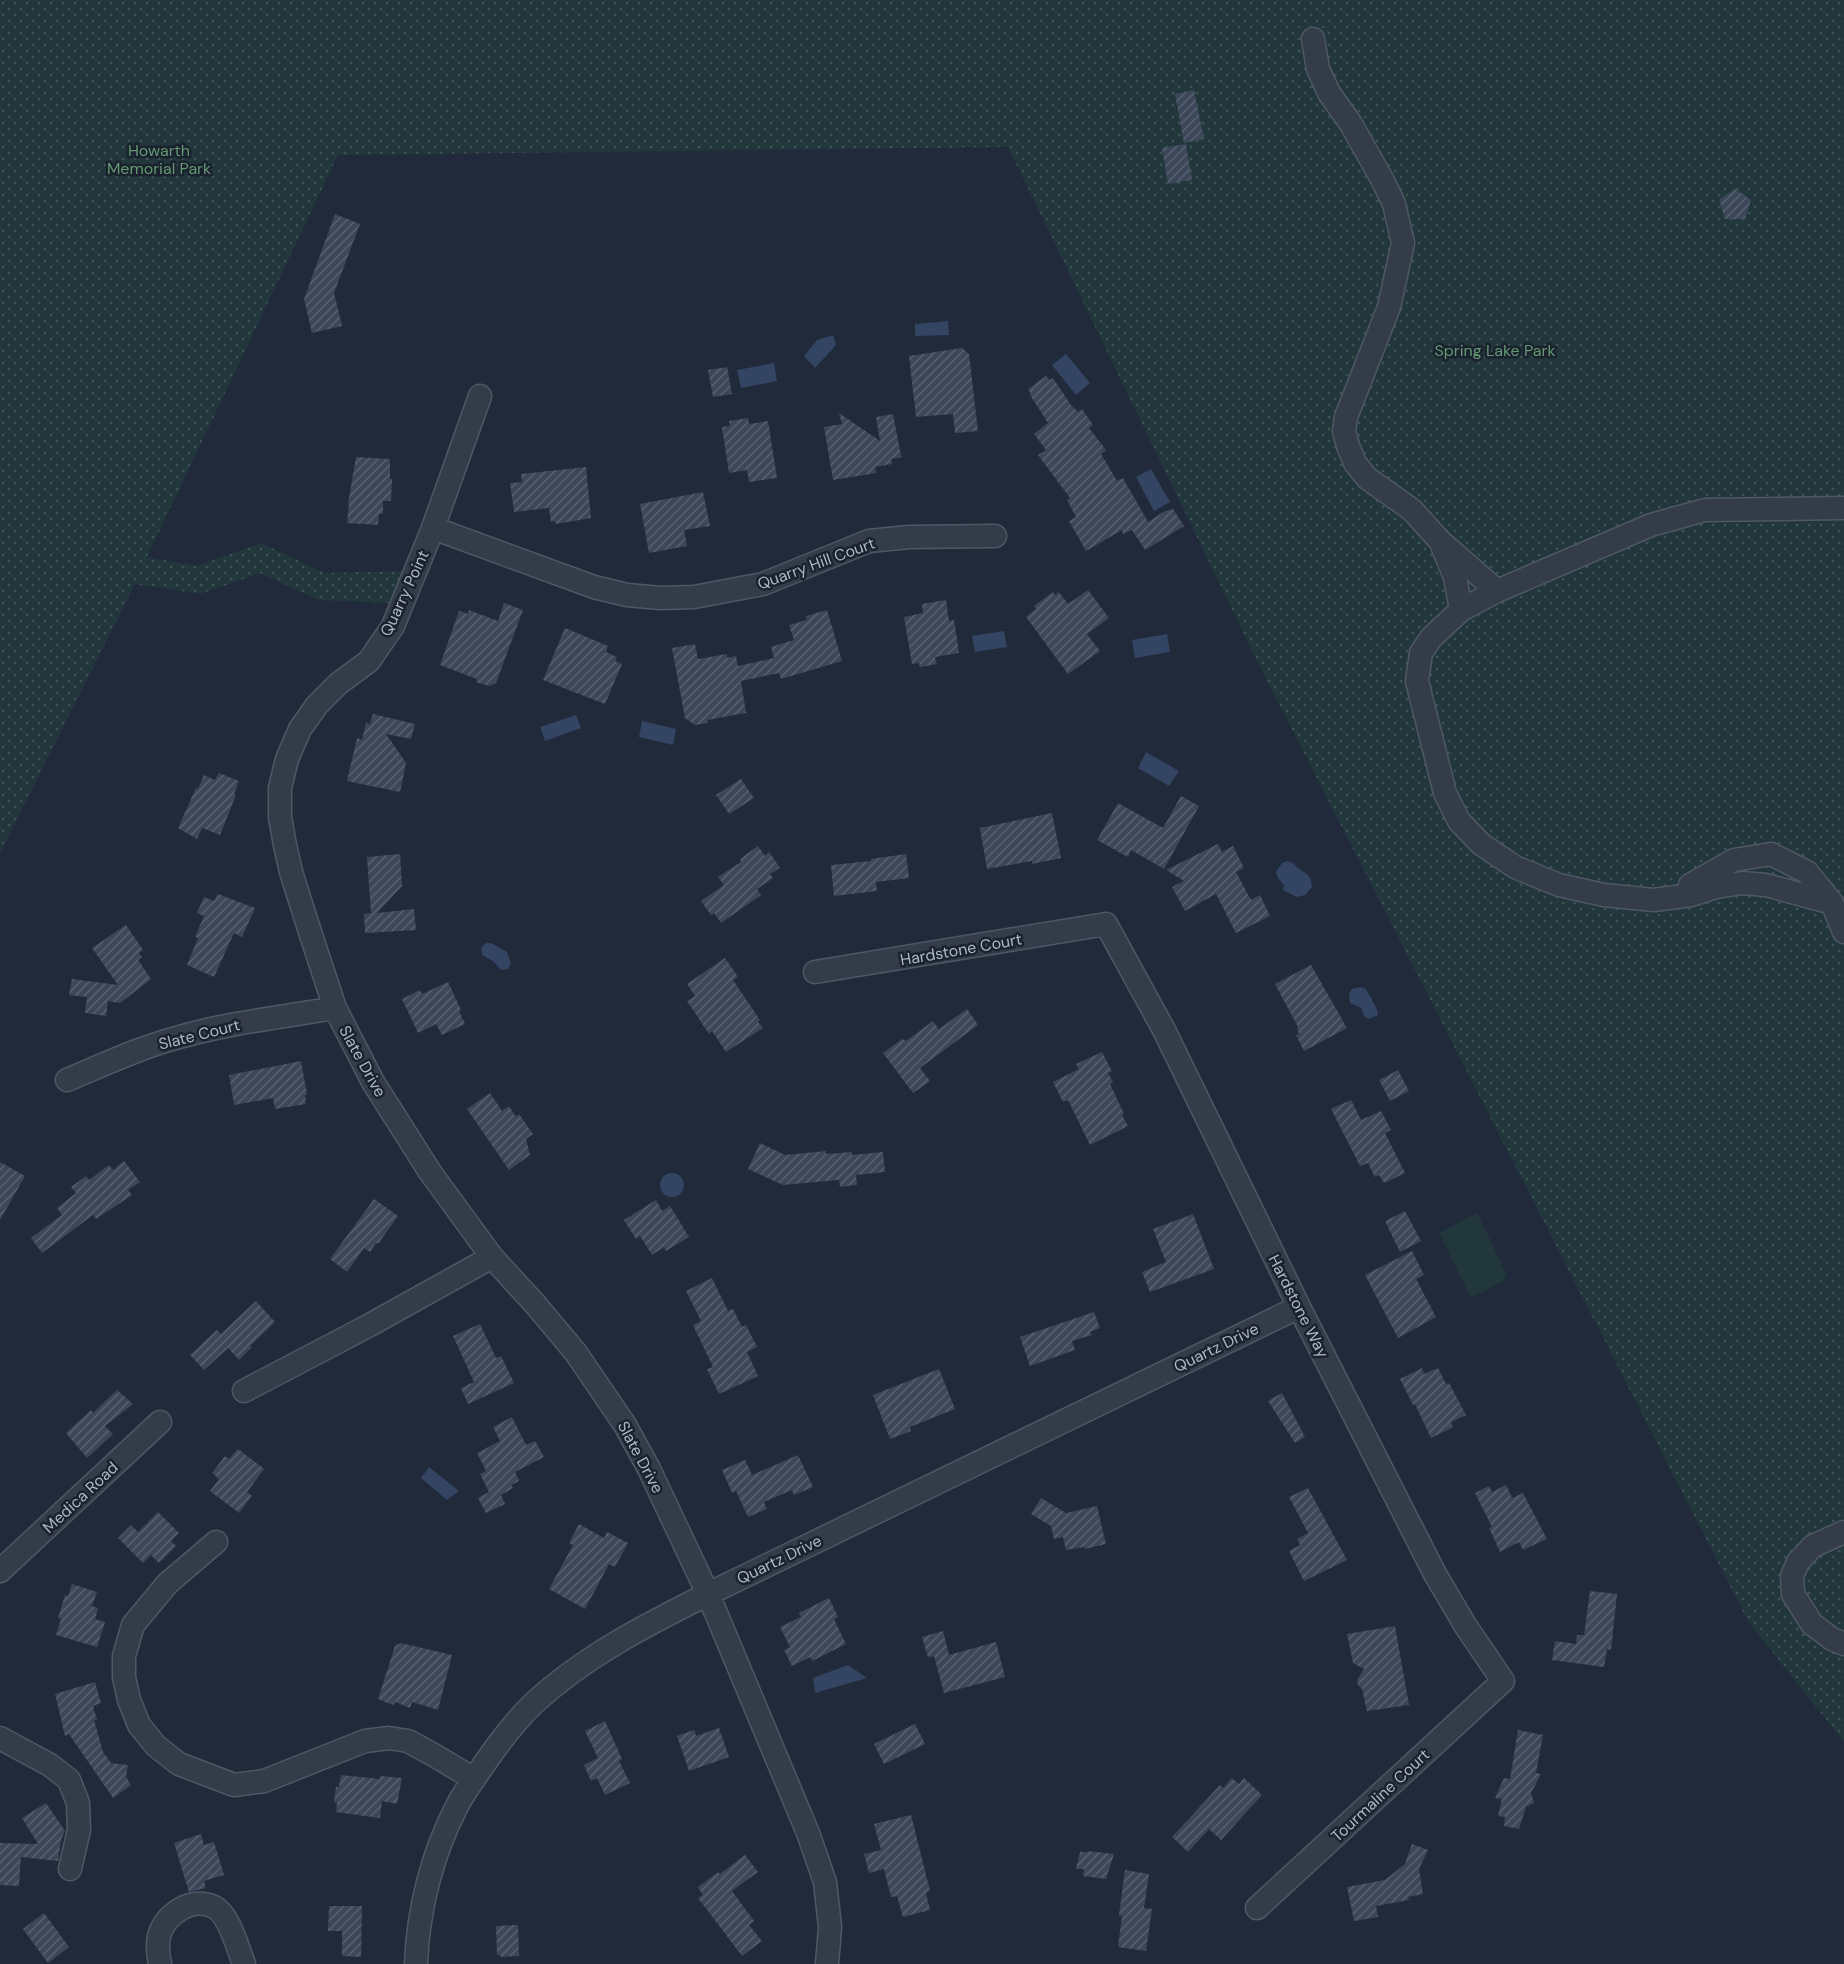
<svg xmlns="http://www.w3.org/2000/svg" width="1844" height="1964" font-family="'DM Sans',sans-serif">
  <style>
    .grass { fill: #22373b }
    .park { fill: url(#park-dots) }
    .water { fill: #334562 }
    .building { fill: url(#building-hatch) }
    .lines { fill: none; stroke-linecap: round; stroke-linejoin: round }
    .minor-casing { stroke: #4f5765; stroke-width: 25 }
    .minor { stroke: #343c4a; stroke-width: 22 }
    .labels { text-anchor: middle; stroke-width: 5; stroke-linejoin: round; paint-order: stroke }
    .park-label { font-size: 16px; fill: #659873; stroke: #1a222e }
    .street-label { font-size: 16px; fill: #afb7c6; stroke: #1a222e }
  </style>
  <defs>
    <pattern id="park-dots" width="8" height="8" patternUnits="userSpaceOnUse" patternTransform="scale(1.5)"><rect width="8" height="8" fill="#22373b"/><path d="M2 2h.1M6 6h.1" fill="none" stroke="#405256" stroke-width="1.8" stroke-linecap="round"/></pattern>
    <pattern id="building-hatch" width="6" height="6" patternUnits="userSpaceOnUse" patternTransform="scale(1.5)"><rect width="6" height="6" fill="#3c4859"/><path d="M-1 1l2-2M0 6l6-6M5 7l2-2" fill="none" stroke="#56606f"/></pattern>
  </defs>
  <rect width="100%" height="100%" fill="#202a3a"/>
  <path class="grass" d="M1477,1213L1507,1275L1503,1281L1471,1298L1439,1233Z"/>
  <path class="park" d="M0,0H1844V1742L1749,1623L1257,661L1008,147L338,155L147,557L197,566L261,543L325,573L403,571L389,603L319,600L260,573L200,594L135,584L0,853Z"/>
  <path class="water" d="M948,321L949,335L915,336V324Z
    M833,335L836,345L815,368L804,356L817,340Z
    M1066,354L1090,383L1076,395L1052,365Z
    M774,363L777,381L741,388L737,370Z
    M1151,469L1170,502L1154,511L1136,477Z
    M1004,631L1007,647L975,652L972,636Z
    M1167,634L1170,652L1135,658L1132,640Z
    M576,715L581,728L545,741L540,727Z
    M642,721L676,729L673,745L639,737Z
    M1146,752L1179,771L1169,786L1138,768Z
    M1287,861L1293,863C1300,873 1312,871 1312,887L1305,895L1297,897L1283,890L1284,885L1278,878L1276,872L1282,863Z
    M486,943H491L507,952L511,963L508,969L501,970L493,961L482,955L481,948Z
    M1361,987L1366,989C1370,998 1377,1005 1378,1015L1369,1019L1364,1016L1361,1008L1350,1003L1349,994L1352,989Z
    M660 1185a12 12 0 1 1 24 0a12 12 0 1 1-24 0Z
    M429,1467L459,1491L447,1500L421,1478Z
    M848,1665L867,1678L815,1693L813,1678Z"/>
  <path class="building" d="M1194,90L1204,139L1184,143L1175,94Z
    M1186,144L1192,180L1168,184L1162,148Z
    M1735,189L1751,200L1745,219H1725L1719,200Z
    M335,214L360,224L334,293L342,326L312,333L304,299Z
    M962,348L969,354L978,431L955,433L953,414L916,417L909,356Z
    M727,367L732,394L713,397L708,370Z
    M1046,376L1050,380L1053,378L1071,405L1078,412L1082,409L1093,425L1089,428L1106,450L1101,454L1117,481L1123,478L1148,522L1165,511L1173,509L1184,526L1145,550L1132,530L1123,534L1122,530L1086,551L1069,521L1076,517L1067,500L1070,498L1038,455L1046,450L1034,434L1048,423L1030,395L1031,394L1028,389Z
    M839,413L880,441L876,417L893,414L901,456L903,457L891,459L892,464L875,467L876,473L833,480L824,427L842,424Z
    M748,418L749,424L768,421L777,478L749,482L747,470L729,473L722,427L730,426L729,421Z
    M356,457L390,459V479H392L391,501H383V514H379L378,525L347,523L349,503H348Z
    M586,467L591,518L556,524L555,521L551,522L549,508L514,512L510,483L522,482L521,474Z
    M703,492L710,526L684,530L687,546L649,553L640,504Z
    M1088,590L1109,618L1087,634L1100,651L1068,674L1026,617L1036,609L1034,606L1053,592L1055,595L1059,592L1068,604Z
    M946,600L949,621L954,620L959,653L935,657L937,664L920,667L919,663L912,664L904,617L923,613L922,604Z
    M504,603L523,610L496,683L489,686L476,682L477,679L440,665L459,611L468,614L469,610L498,621Z
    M827,610L842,661L781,679L779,673L741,681L746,713L707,720L708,723L695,725L685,718L672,648L695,644L698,659L727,654V658L736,656L738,666L774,658L771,647L794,640L789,625L807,620L806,616Z
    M565,628L608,646L606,652L617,657L615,661L622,664L605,704L543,680Z
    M373,714L415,724L411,739L386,734L406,763L400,792L347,781L357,738L362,740L366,723L370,724Z
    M219,773L239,781L234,794L236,795L220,835L202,828L197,839L178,828L196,788L198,789L204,775L215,780Z
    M741,779L754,798L729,814L716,795Z
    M1181,796L1199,806L1164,869L1131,850L1128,857L1097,840L1118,803L1163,828Z
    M1052,813L1061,858L1032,864V861L987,869L980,828Z
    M1218,844L1222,852L1233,846L1244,868L1236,872L1251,900L1260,895L1270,916L1236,933L1216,894L1185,911L1172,887L1184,881L1166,870Z
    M758,846L765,856L769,852L780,868L770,874L773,878L757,889L761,895L721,923L714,913L711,915L701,901L724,885L718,877L741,862L740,859Z
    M400,854L402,886L377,913L414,909L416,930L365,933L364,914L371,913L367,857Z
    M906,854L909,878L876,882L877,891L834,896L831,865L871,861V859Z
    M218,894L255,908L242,937L234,933L214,977L187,965L198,938L195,937L204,916L197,913L204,897L214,901Z
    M126,925L143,950L139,953L142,957L138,960L151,979L120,1003L108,1001L106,1016L85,1013L87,997L69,995L72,979L118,985L92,948Z
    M725,958L738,977L733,980L760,1020L758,1022L763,1028L726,1052L712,1031L709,1034L687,1001L695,996L687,984Z
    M1311,965L1347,1028L1304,1051L1296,1035L1299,1034L1297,1028L1298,1027L1275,984Z
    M448,982L461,1010L459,1011L465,1024L442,1035L436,1024L418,1033L402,999L420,990L422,994Z
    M967,1009L978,1025L920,1068L930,1081L913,1093L883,1053L902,1039L906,1041L933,1021L939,1029Z
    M1102,1052L1112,1071L1108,1073L1113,1082L1110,1084L1124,1114L1122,1115L1128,1126L1090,1145L1068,1100L1063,1102L1053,1082L1079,1069L1076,1064Z
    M301,1061L307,1094L305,1095L306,1104L275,1109L273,1098L234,1105L229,1075Z
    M1398,1070L1409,1091L1390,1101L1379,1080Z
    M490,1093L502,1111L509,1106L516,1117L519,1114L533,1134L526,1139L530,1155L509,1170L467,1109Z
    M1351,1100L1361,1120L1381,1111L1391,1130L1385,1133L1405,1173L1384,1183L1379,1175L1375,1177L1368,1163L1360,1166L1331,1109Z
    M760,1143L785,1155L826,1151V1154L852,1152V1155L883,1152L885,1172L856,1175L857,1185L840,1187L839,1180L783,1185L748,1169Z
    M124,1161L140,1182L128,1190L132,1195L96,1219L93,1215L42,1253L31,1238L62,1215L57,1208L76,1193L71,1187L86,1176L89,1180L109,1165L113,1170Z
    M0,1162L25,1176L0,1220Z
    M374,1199L398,1216L378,1244L376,1243L370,1252L364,1248L347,1272L330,1259Z
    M656,1200L662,1211L670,1206L689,1237L666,1251L664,1247L652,1255L640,1236L636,1239L624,1220Z
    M1405,1211L1421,1241L1400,1252L1385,1221Z
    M1193,1214L1214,1269L1150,1292L1142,1272L1166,1262L1153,1229Z
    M1412,1251L1424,1275L1416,1279L1436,1317L1398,1338L1365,1275Z
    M712,1278L728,1311L733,1309L742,1327L746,1325L757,1347L747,1352L758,1376L719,1394L707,1369L713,1367L693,1325L701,1321L686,1291Z
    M256,1301L275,1322L250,1346L252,1347L239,1360L228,1348L204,1370L190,1355L217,1330L221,1334Z
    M1094,1312L1100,1328L1090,1332L1092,1335L1072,1341L1075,1350L1030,1366L1020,1337Z
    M480,1324L496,1358L501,1356L514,1383L468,1404L461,1388L474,1382L453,1336Z
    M1422,1368L1424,1374L1438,1368L1446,1384L1449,1383L1466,1415L1451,1422L1453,1427L1431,1438L1415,1404L1413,1405L1400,1379Z
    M939,1369L955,1409L910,1427L911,1431L890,1439L873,1395Z
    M117,1390L133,1404L105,1426L113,1434L87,1458L66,1433L91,1410L93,1413Z
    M1282,1393L1305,1437L1295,1443L1268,1401Z
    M512,1417L526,1445L535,1441L544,1457L515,1472L519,1481L511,1485L513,1488L501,1495L505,1504L486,1513L478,1498L489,1492L480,1474L486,1471L477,1453L500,1441L493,1427Z
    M238,1449L264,1469L247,1492L252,1496L239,1513L210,1491L219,1479L212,1473L225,1456L229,1459Z
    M798,1455L813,1487L794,1495L792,1490L764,1502L767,1509L748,1517L736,1491L732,1493L722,1470L745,1460L752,1475Z
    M1506,1485L1512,1498L1523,1493L1547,1539L1523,1550L1519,1542L1500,1552L1489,1528L1492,1527L1475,1493L1489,1486L1492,1492Z
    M1308,1488L1347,1560L1304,1581L1289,1551L1300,1545L1297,1539L1308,1533L1289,1497Z
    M1041,1498L1066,1513L1097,1506L1106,1544L1085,1549L1084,1547L1066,1550L1063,1537L1054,1539L1051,1526L1031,1514Z
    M158,1512L179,1533L171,1541L176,1546L159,1563L151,1555L143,1563L118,1538L131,1525L138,1532Z
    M579,1524L604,1538L607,1532L628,1543L615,1567L609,1564L585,1609L549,1589L573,1545L569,1543Z
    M72,1584L97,1592L92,1606L98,1608L95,1619L105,1622L97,1647L56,1635L61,1619L58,1618L65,1595L68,1596Z
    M1590,1591L1617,1594L1611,1650L1607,1649L1604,1667L1552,1660L1555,1641L1576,1644L1577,1635H1584Z
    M829,1598L838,1617L834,1619L846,1644L812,1661L810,1657L792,1666L784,1650L790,1647L780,1627L801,1617L799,1613Z
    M1395,1626L1409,1705L1367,1711L1362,1689L1358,1685L1357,1680L1364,1669L1353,1663L1347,1634Z
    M943,1631L949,1655L996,1642L1005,1677L944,1693L934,1656L928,1657L922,1637Z
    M401,1643L452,1655L438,1710L412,1702L410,1708L395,1702L393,1705L378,1699L395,1646Z
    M95,1682L101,1703L93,1706L97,1720H94L103,1752L111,1763L128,1765L126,1777L131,1785L113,1798L69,1734L65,1736L55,1694Z
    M605,1721L622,1759L619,1761L630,1783L605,1795L597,1778L591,1781L584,1765L598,1758L585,1731Z
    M915,1724L925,1744L884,1764L874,1744Z
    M719,1728L729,1757L689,1771L677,1736L694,1730L696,1736Z
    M1518,1730L1543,1735L1536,1773L1541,1774L1531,1793L1534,1803L1526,1807L1519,1829L1504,1826L1505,1817L1498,1816L1502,1799L1495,1798L1504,1778L1510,1779Z
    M341,1775L380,1779V1776L402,1778L397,1804L382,1801L380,1818L336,1812L337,1803L334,1802L336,1787H339Z
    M1232,1778L1239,1784L1244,1778L1262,1795L1221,1840L1209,1829L1188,1852L1172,1837L1220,1785L1223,1788Z
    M46,1803L65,1831L61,1840L58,1861L21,1857L19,1886L0,1885V1843L38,1844L22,1818Z
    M911,1815L930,1891L926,1893L930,1910L903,1917L897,1896L891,1897L884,1869L869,1873L864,1854L881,1850L874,1824Z
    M201,1834L204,1845L214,1842L224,1875L204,1881L206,1888L189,1892L174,1843Z
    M1412,1844L1428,1850L1419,1869L1423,1894L1408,1897L1409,1900L1376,1906L1378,1917L1354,1921L1347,1887L1385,1880L1405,1864Z
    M1088,1851L1114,1854L1106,1879L1083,1876L1084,1869H1076L1080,1852H1088Z
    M745,1855L758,1872L732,1891L754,1921L749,1925L762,1941L742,1956L698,1898L703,1895L698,1887L718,1872L720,1874Z
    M1125,1870L1149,1874L1144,1908L1152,1909L1146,1951L1118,1947L1122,1916L1119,1915Z
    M329,1906H362L361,1957L342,1956V1931H328Z
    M44,1913L69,1947L48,1963L23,1929Z
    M518,1925L519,1956L501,1957L500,1955H497L496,1926Z"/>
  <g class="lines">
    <defs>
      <path id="minor" d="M1313,39L1318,69L1329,93L1351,124L1383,181L1394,204L1403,243L1389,307L1346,417L1344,431L1348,446L1355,463L1367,478L1412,510L1440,541L1497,591
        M480,396L433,528L393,626L369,661L338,684L317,705L300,729L287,759L280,788V817L285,845L291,872L310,932L335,1008L373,1082L430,1172L492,1257L535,1304L576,1353L625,1425L649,1469L708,1594L808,1833L825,1882L830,1927L827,1964
        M433,528L594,587L627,595L661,598L694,597L763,584L869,541L909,537L995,536
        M1443,548L1455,577L1461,610
        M1690,885L1734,860L1771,854L1807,872L1832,903L1844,932
        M1832,903L1766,885L1742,883L1716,887L1691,895L1654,900L1604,895L1559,885L1515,867L1481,844L1459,821L1445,793L1417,681L1421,653L1431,638L1461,610L1497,591L1651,525L1705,510L1844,508
        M815,972L1106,924L1164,1030L1299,1307L1435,1574L1465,1625L1503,1681L1257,1908
        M67,1080C103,1065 139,1048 176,1038C227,1023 282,1017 335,1008
        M244,1391L368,1326L492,1257
        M1844,1532L1813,1546L1798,1562L1792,1576L1793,1594L1812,1624L1832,1639L1844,1644
        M216,1542L167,1584L133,1625L124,1656V1677L129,1700L139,1725L156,1746L179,1764L234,1785L264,1781L365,1741L389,1738L408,1741L432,1754L474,1779
        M0,1571L160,1422
        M0,1738L50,1765L69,1780L78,1803L79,1830L70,1869
        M160,1964C158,1955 157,1946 159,1936C165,1914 192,1896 214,1907C229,1914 238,1949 244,1964
        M416,1964C418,1910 432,1854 457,1806C465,1790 477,1775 487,1760C501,1740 516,1720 534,1703C585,1656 646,1625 708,1594L1299,1307"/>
    </defs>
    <use href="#minor" class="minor-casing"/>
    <use href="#minor" class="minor"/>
  </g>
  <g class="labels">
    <g class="park-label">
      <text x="159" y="156">Howarth<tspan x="159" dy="18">Memorial Park</tspan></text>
      <text x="1495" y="356">Spring Lake Park</text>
    </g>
    <g class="street-label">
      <text transform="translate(816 563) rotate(-20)" y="6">Quarry Hill Court</text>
      <text transform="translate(404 593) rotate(-65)" y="6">Quarry Point</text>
      <text transform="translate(961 949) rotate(-10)" y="6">Hardstone Court</text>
      <text transform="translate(199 1034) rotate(-14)" y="6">Slate Court</text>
      <text transform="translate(363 1061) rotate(61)" y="6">Slate Drive</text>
      <text transform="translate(1299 1306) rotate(63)" y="6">Hardstone Way</text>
      <text transform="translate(1216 1347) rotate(-26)" y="6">Quartz Drive</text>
      <text transform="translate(641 1457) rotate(62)" y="6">Slate Drive</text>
      <text transform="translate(80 1497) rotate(-43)" y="6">Medica Road</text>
      <text transform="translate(779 1559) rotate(-26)" y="6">Quartz Drive</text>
      <text transform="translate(1380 1795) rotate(-43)" y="6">Tourmaline Court</text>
    </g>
  </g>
</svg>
